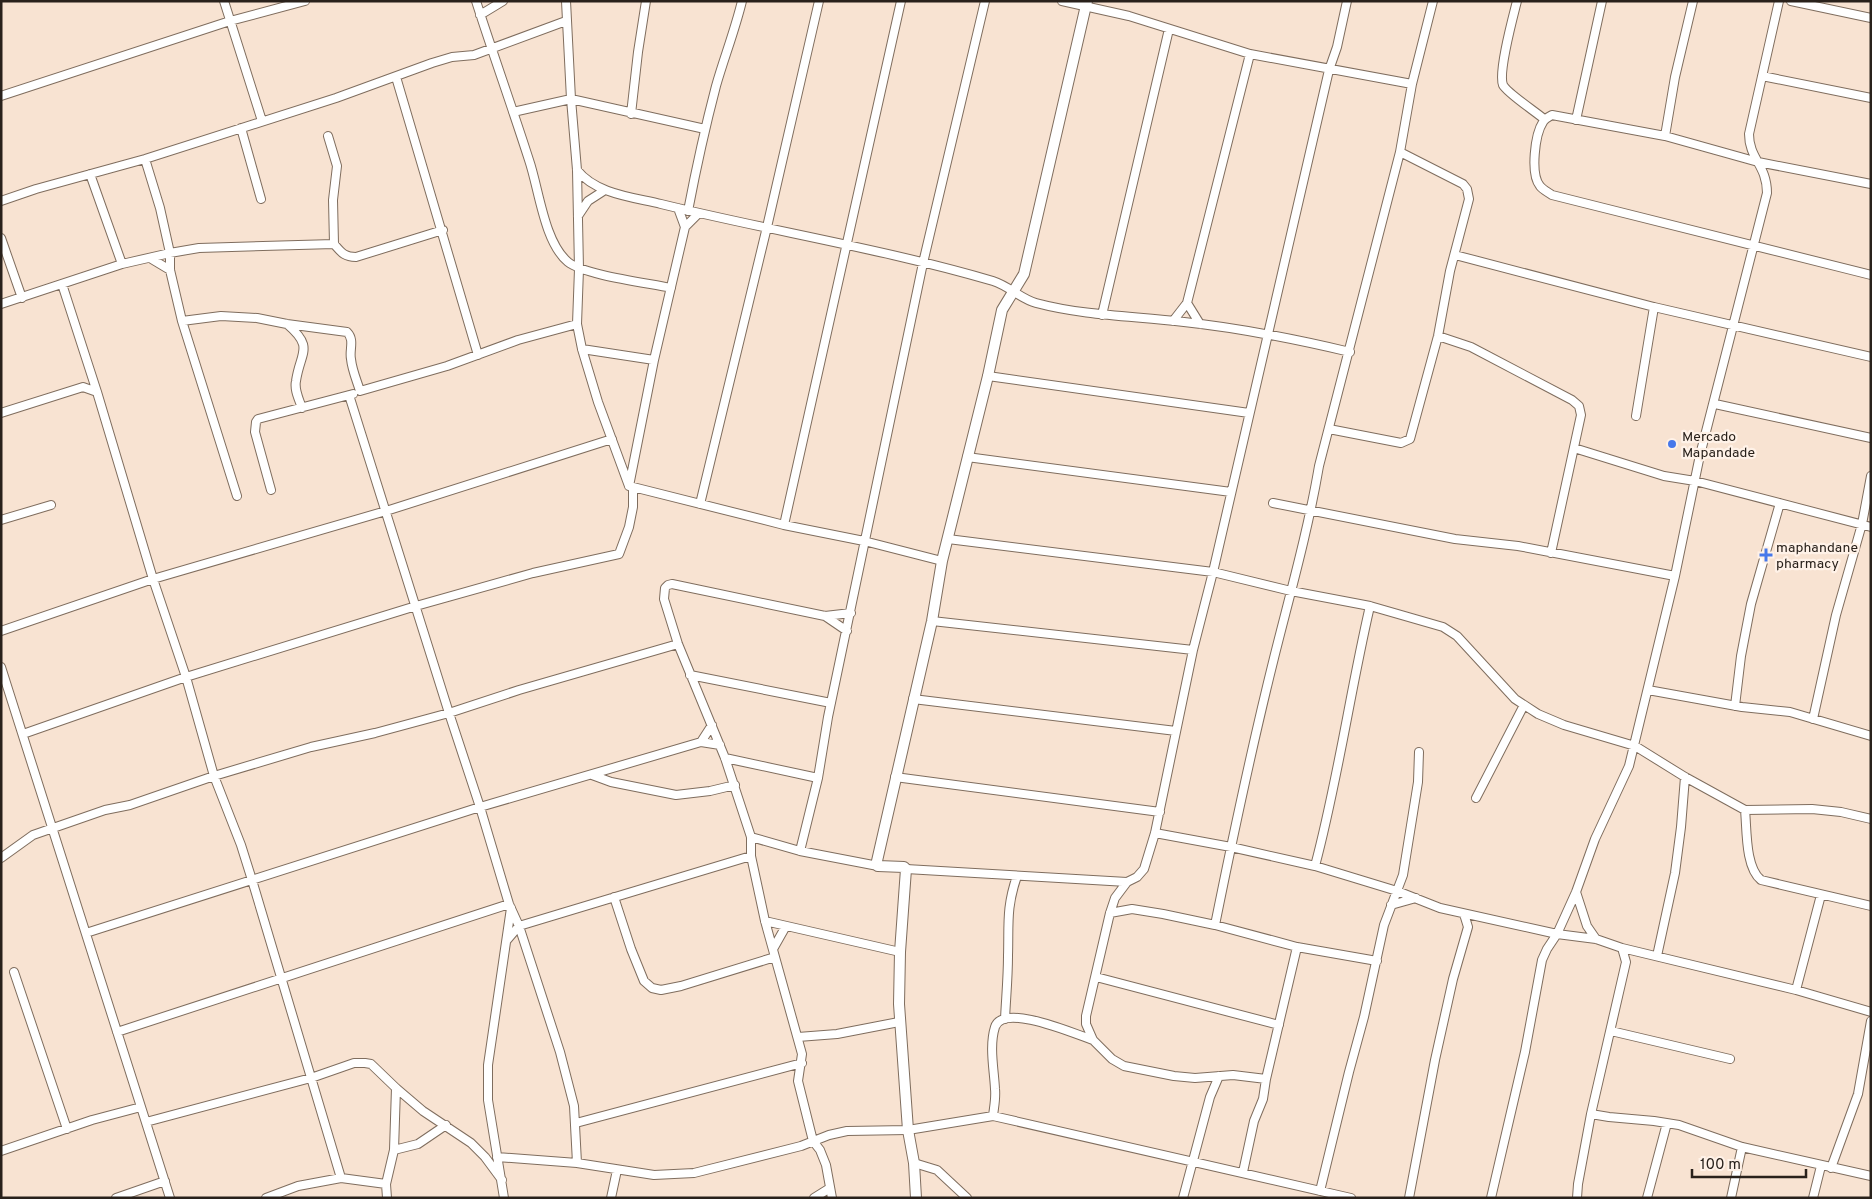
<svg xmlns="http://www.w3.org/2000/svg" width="1872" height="1199" font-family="Overpass,sans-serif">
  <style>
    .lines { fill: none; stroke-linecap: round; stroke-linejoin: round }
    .minor-casing { stroke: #7f6d5e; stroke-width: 10 }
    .tertiary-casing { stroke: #7f6d5e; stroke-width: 12 }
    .minor { stroke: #fff; stroke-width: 8 }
    .tertiary { stroke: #fff; stroke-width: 10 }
    .poi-dot { fill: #4778ea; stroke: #fff2e8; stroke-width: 2 }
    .labels { text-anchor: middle; stroke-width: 4.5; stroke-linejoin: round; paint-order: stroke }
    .poi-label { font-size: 14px; fill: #29211b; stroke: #fff2e8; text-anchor: start }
  </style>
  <rect width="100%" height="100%" fill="#f8e3d2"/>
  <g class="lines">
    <defs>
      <path id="minor" d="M224,1L262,121
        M476,1C493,54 512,107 529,160C539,189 544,242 568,262C584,275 648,283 671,288
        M566,1L571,99L577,170L579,269L577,324L582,349L598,402L629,486L784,525L864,541L942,561
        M1062,1L1129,16L1250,54L1412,84
        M1517,1C1513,17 1498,72 1503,85C1507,93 1536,112 1544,119
        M1791,1L1871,18
        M480,15L503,1
        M1762,76L1871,98
        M396,77L478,355
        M1,96L230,21L305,1
        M513,112L571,99L705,129
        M631,114L638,52L646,1
        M1576,120L1602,1
        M241,128L261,199
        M328,136L337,166L333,200L334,244C341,252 344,257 356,257L443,230
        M1665,136L1675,77L1693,1
        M145,159L160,208L170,253V270L182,321L237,496
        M577,170C596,194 632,197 661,204C771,231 884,249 993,281C1009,286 1021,299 1036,303C1085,316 1134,316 1184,322C1240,328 1295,339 1350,352
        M90,174L122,264
        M1871,184L1758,162L1665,136L1552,115C1549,117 1545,118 1543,122C1535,134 1530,174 1540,186C1543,190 1548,192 1552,195L1871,275
        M1,201L36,189L145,159L336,98L432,63L452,57L474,55L566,21
        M688,211C696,169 705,128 716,86C724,58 735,30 742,1
        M578,216L588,201L605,190
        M685,227L698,214
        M1,238L22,298
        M1455,255L1654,307L1871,357
        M150,258L170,270
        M62,284L97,392L153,579L186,677L214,776L241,845L252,880L341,1178
        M1187,303L1200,324
        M1,304L122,264L170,253L199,248L334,244
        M1102,315L1169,29
        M182,321L221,316L257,318L287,324L347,332C355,340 349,350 351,359C352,370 357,381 360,391L447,366L518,340L577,324
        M1173,321L1187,303L1250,54
        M287,324C315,348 300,352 296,381C294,390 299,399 302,408
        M1438,336L1471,347L1572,400L1579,406L1581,415L1551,553
        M582,349L654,360
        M988,376L1249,413
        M349,395L449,713L480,807L509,904L519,926L560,1052L574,1106L577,1163
        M1715,404L1871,438
        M1,413L83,387L97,392
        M1636,416L1654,307
        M1329,429L1401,443L1410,439L1438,336L1450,271L1469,199L1467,189L1463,184L1400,152
        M1574,448L1664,476L1695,481L1871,527
        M967,457L1231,492
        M629,486L654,360L685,227L678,208
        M271,490L255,432L256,422L258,419L353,394
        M1273,503L1455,539L1518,546L1675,576
        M700,504L767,227L819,1
        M1,520L51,505
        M784,525L901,1
        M948,539L1213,572L1291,591L1370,606L1443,627L1457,636L1515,699L1538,714L1564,725L1635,746L1685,777L1745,810C1747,829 1745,867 1761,880L1871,906
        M825,616L847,631
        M932,621L1193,650
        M1,631L153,579L386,511L612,439
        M1,667L170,1198
        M690,675L831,703
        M1648,690L1742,707L1790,712L1871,736
        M913,699L1176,731
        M1735,706L1741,656L1751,604L1780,503
        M1813,719L1836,615L1862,524L1871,476
        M23,734L186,677L416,606L533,573L619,554L629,527L633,507V488
        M701,742L712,725
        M725,758L818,778
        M592,775L611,782L676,795L710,791L735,785
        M895,777L1160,812
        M1476,798L1524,705
        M1745,810L1812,809L1841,812L1871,819
        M1155,833L1231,847L1315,866L1397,891L1440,908L1557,934L1596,939L1622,948L1796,990L1871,1012
        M751,837L800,851L878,866
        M800,851L818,778L828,717L923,263L985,1
        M1,858L33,835L105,810L130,805L214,776L311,747L375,733L449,713L519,690L678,644
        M1315,866C1338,780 1350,692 1370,606
        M906,869L1127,882L1137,877L1144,869L1155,833L1193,650L1213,572L1329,70L1337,47L1347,1
        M1127,882L1115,898L1110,913L1086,1016V1024L1093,1040L1112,1059L1124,1066L1174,1076L1195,1078L1233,1075L1266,1079
        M1576,892L1587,926L1596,939
        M614,897L631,949L644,981L652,988L661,990L681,986L775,957
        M1391,905L1416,898
        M1110,913L1132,909L1163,914L1215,925L1297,947L1377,961
        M765,921L900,952
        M1215,925C1233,836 1252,746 1274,658C1290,594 1308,531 1319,466L1400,152L1412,84L1433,1
        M86,933L480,807L701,742L720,745
        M507,940L519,926L751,856
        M773,949L786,926
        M1657,956L1675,873L1681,827L1685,777
        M14,972L67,1129
        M1096,977L1279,1025
        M1796,990L1821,895
        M1005,1019C1006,998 1008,977 1008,956C1009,924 1006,908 1017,876
        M1611,1031L1730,1059
        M117,1032L509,904
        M798,1037L837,1034L899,1022
        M1591,1114L1609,1117L1654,1121L1679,1125L1742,1147L1871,1176
        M993,1116C994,1107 996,1098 995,1089C994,1069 989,1046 995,1027C1003,1002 1077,1035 1093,1040
        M146,1122L311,1078L354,1063H365L371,1064L396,1088L423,1111L471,1143L485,1157L502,1180
        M576,1123L802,1063
        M394,1150L418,1144L446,1125
        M1,1151L92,1120L141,1107
        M497,1157L577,1163L654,1175L694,1173L801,1146L829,1135L847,1131L908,1130L993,1116L1351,1198
        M914,1163L937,1170L967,1198
        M1831,1168L1858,1094L1871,1021
        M1243,1172L1254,1121L1263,1099L1266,1079L1297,947
        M1320,1191L1349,1072L1364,1017L1384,925L1403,875L1418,782L1419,752
        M116,1198L165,1181
        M266,1198L298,1186L341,1178L386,1184
        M387,1198L386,1184L394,1150L396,1088
        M504,1198L488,1100V1065L511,908
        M611,1198L617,1170
        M814,1198L830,1188
        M832,1198L826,1165L820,1150L813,1141L798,1081L802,1054L765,921L751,856V837L725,758L678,644L664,599L665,588L668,585L672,584L825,616L851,613
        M1183,1198L1210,1097L1219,1076
        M1409,1198L1435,1060L1453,979L1468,927L1464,914
        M1491,1198L1525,1052L1542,960L1547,949L1557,934L1576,892L1595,839L1629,766L1675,576L1700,455L1767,193C1767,165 1749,159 1749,134L1779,1
        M1577,1198L1578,1184L1591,1114L1626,962L1622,948
        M1647,1198L1667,1123
        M1731,1198L1742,1147
        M1813,1198L1821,1166"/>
      <path id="tertiary" d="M916,1198L914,1163L908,1130L899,1004L900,952L906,869L904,867L878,866L877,861L932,621L942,561L988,376L1002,310L1024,274L1087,1"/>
    </defs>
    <use href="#minor" class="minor-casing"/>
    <use href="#tertiary" class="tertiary-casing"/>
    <use href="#minor" class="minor"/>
    <use href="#tertiary" class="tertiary"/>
  </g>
  <g class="poi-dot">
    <circle cx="1672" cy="444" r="5"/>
    <path d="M1763.5 547.5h5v5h5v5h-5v5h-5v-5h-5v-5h5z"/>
  </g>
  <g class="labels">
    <g class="poi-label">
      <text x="1682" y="441">Mercado<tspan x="1682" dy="16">Mapandade</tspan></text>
      <text x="1776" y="552">maphandane<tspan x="1776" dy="16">pharmacy</tspan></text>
    </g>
  </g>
  <rect width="1872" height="1199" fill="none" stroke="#29211b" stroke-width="5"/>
  <path d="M1692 1169v8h114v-8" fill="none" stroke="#29211b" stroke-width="2.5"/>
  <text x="1700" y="1169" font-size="15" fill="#29211b" stroke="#fff2e8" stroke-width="4" paint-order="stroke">100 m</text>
</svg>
